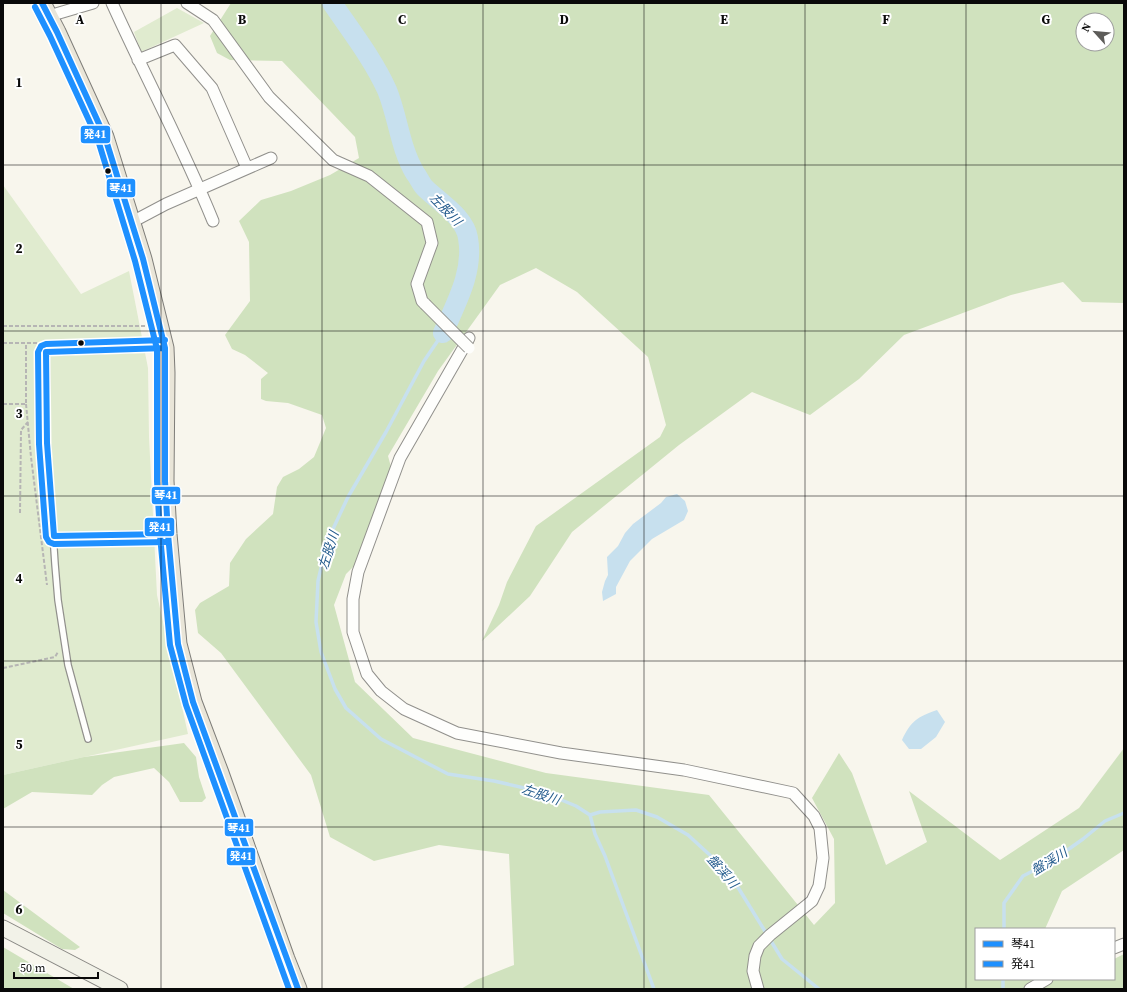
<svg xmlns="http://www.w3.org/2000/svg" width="1127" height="992" font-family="'Source Serif 4','Noto Sans JP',serif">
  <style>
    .green { fill: #e0ebcf }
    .forest { fill: #d0e2be; fill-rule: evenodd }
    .water { fill: #c7e0ee }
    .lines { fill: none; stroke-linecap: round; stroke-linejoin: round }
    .stream { stroke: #c7e0ee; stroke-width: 3.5 }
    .river { stroke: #c7e0ee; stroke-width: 20 }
    .lane-casing { stroke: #91908c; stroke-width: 8 }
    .street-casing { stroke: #91908c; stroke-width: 13 }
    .secondary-casing { stroke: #878682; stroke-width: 17 }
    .primary-casing { stroke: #7e7d79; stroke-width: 19 }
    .path { stroke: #b6b5b4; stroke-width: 2; stroke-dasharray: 4 2; stroke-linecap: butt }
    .lane { stroke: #fefefc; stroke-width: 5.5 }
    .street { stroke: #fefefc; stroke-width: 11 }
    .secondary { stroke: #f2f2e8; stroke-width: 15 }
    .primary { stroke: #e9e5d8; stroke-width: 17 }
    .street-bridge-casing { stroke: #91908c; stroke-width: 13; stroke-linecap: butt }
    .street-bridge { stroke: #fefefc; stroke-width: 11 }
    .bus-1-casing { stroke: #fff; stroke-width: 9 }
    .bus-2-casing { stroke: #fff; stroke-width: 9 }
    .bus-1 { stroke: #1e90ff; stroke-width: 6 }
    .bus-2 { stroke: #1e90ff; stroke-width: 6 }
    .grid { fill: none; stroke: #090909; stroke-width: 1; stroke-opacity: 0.55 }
    .bus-dot { fill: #090909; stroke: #fff; stroke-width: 1.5 }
    .labels { text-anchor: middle; stroke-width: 4; stroke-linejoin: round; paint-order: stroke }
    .water-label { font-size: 13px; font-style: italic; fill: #225a8c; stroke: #fff }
    .grid-label { font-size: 13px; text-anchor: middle; font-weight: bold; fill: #090909; stroke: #fff; stroke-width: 4; stroke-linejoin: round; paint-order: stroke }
    .line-badge { stroke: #fff; stroke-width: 1.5 }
    .badge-label { font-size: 11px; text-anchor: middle; font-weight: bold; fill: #fff }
  </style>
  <rect width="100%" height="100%" fill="#f8f6ed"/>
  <path class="green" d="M177,8L204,23L141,52L134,32Z
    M3,185L81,294L129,271L148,368L149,437L157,595L188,734L3,775Z"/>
  <path class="forest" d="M231,3H1124V303L1082,302L1063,282L1011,295L904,335L859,379L810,415L752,392L679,445L572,532L530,596L482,641L499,605L507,582L536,526L660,437L666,425L648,357L577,292L536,268L500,285L438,371L388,456L391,467L359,559L353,567L346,574L334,605L355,682L413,738L546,773L709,795L814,925L835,903L834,839L812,798L839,753L852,773L886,865L927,842L909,791L1000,860L1079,808L1124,748V850L1062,891L1045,929H976V979H1114V959L1124,954V989H461L476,980L514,965L509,854L439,845L374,861L330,837L311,775L221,653L198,633L195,610L200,603L229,586L230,563L246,539L273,514L277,487L283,477L299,469L314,457L326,428L322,415L288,403L266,401L261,399V379L268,373L245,355L232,349L225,335L250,301L249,242L239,221L261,200L291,191L330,175L359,158L355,137L282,61L230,60L217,53L210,36ZM1083,20H1107V44H1083Z
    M184,743L196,757L199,777L206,798L202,802H180L169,782L154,768L114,777L102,785L92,795L32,792L3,809V775L84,757Z
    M3,890L80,947L75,950L62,949L3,913Z
    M3,947L74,989H3Z"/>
  <path class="water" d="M677,494L685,501L688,511L684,520L652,539L630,561L616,587V594L603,601L602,592L605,581L608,575L607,557L618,546L625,533L633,524L661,503L666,497Z
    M937,710L945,722L936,737L921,749H909L902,740C911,721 917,717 937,710Z"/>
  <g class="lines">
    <path class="stream" d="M443,333L424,361L386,432L348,497L333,529L326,547L318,581L316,622L321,652L335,689L346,708L381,739L448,774L494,781L542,792L576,806L590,815L595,834L605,856L654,989
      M590,815L600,812L636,810L657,817L688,835L712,857L739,889L782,959L819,989
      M1004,929V903L1023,876L1052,861L1083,839L1105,821L1124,813
      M1003,989V979"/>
    <path class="river" d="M332,3C351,31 373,59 387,90C398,117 400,148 415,173C419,178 421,184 425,188C439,202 465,217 468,238C474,272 456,303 443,333"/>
    <defs>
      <path id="lane" d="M54,536L165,534
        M88,739L68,665L58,600L55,564L47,443L46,352L163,348"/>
      <path id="street" d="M112,3C145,76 183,147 213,221
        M187,3L213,20L269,97L333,160L369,176L427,222L432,243L417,284L422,301L425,304
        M49,16L93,3
        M138,60L175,45L212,88L247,168
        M132,222L166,204L271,158
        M469,338L400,458L358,572L353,599V632L367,674L381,691L404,709L457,733L561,753L684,770L793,793L814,816L820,828L823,858L819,886L812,901L770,935L759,946L755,956L753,971L758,989
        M1114,948L1124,944
        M1030,989L1047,979"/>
      <path id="secondary" d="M3,928L120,989"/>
      <path id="primary" d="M42,3L57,32L105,137L143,259L165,348L166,373L165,481L168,534L178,644L193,702L220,773L286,959L298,989"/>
    </defs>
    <use href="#lane" class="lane-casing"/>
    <use href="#street" class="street-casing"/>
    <use href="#secondary" class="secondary-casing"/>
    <use href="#primary" class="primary-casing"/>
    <path class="path" d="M3,326H146
      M3,343H45
      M3,404H26V343
      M26,404L31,457L47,585
      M20,513L21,430L28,422
      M3,668L55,657L58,652"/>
    <use href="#lane" class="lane"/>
    <use href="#street" class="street"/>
    <use href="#secondary" class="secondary"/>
    <use href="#primary" class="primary"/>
    <defs>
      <path id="street-bridge" d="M425,304L469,348"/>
    </defs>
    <use href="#street-bridge" class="street-bridge-casing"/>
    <use href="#street-bridge" class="street-bridge"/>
    <defs>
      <path id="bus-1" d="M42,3L57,32L105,137L143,259L165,348V481L168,534L178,644L193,702L298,989
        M46,352L47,443L54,536
        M46,352L165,348
        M54,536L168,534"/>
      <path id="bus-2" d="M35,7L50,36L98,140L135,261L157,349V481L160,535L170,645L186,705L289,989
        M165,340L46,344L41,346L38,352L39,444L46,537L49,542L54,544L168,542"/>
    </defs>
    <use href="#bus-1" class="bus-1-casing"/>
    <use href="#bus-2" class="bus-2-casing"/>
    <use href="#bus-1" class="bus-1"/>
    <use href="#bus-2" class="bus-2"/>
  </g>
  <path class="grid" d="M161,3V989M322,3V989M483,3V989M644,3V989M805,3V989M966,3V989M3,165H1124M3,331H1124M3,496H1124M3,661H1124M3,827H1124"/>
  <g class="bus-dot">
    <circle cx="108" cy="171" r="3.5"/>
    <circle cx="81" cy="343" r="3.5"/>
  </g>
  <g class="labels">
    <g class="water-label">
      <text transform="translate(446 209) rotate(46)" y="5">左股川</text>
      <text transform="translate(328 550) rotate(-73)" y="5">左股川</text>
      <text transform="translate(541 794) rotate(18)" y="5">左股川</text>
      <text transform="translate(1049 861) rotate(-32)" y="5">盤渓川</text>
      <text transform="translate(723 871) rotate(49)" y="5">盤渓川</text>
    </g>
  </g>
  <g class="grid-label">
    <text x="80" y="24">A</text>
    <text x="242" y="24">B</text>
    <text x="402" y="24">C</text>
    <text x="564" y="24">D</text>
    <text x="724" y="24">E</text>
    <text x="886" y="24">F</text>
    <text x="1046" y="24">G</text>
    <text x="19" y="87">1</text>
    <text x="19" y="253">2</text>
    <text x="19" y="418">3</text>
    <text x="19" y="583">4</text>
    <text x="19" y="749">5</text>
    <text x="19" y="914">6</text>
  </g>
  <g class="line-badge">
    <rect x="80" y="125" width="31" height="19" rx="4" fill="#1e90ff"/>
    <rect x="106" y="178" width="30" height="20" rx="4" fill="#1e90ff"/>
    <rect x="151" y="486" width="30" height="19" rx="4" fill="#1e90ff"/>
    <rect x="144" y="517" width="31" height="20" rx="4" fill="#1e90ff"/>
    <rect x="224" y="818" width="30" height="19" rx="4" fill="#1e90ff"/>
    <rect x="226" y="847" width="30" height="19" rx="4" fill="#1e90ff"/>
  </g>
  <g class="badge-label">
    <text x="95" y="138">発41</text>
    <text x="121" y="192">琴41</text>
    <text x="166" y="499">琴41</text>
    <text x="160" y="531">発41</text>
    <text x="239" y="832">琴41</text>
    <text x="241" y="860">発41</text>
  </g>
  <rect width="1127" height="992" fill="none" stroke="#090909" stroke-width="8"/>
  <rect x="975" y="928" width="140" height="52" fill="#ffffff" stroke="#9d9d9d"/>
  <rect x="983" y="941" width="20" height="6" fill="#1e90ff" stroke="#9d9d9d"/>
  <text x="1011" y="948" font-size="12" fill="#090909">琴41</text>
  <rect x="983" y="961" width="20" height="6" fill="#1e90ff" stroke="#9d9d9d"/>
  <text x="1011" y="968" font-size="12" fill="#090909">発41</text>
  <g transform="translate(1095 32) rotate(297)"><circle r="19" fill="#ffffff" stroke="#9d9d9d"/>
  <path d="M0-3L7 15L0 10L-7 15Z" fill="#5d5c59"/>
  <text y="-6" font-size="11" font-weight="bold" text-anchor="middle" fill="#090909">N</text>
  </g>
  <path d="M14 972v6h84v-6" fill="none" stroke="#090909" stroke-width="2"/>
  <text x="20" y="972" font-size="12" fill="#090909" stroke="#ffffff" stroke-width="3" paint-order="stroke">50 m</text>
</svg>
